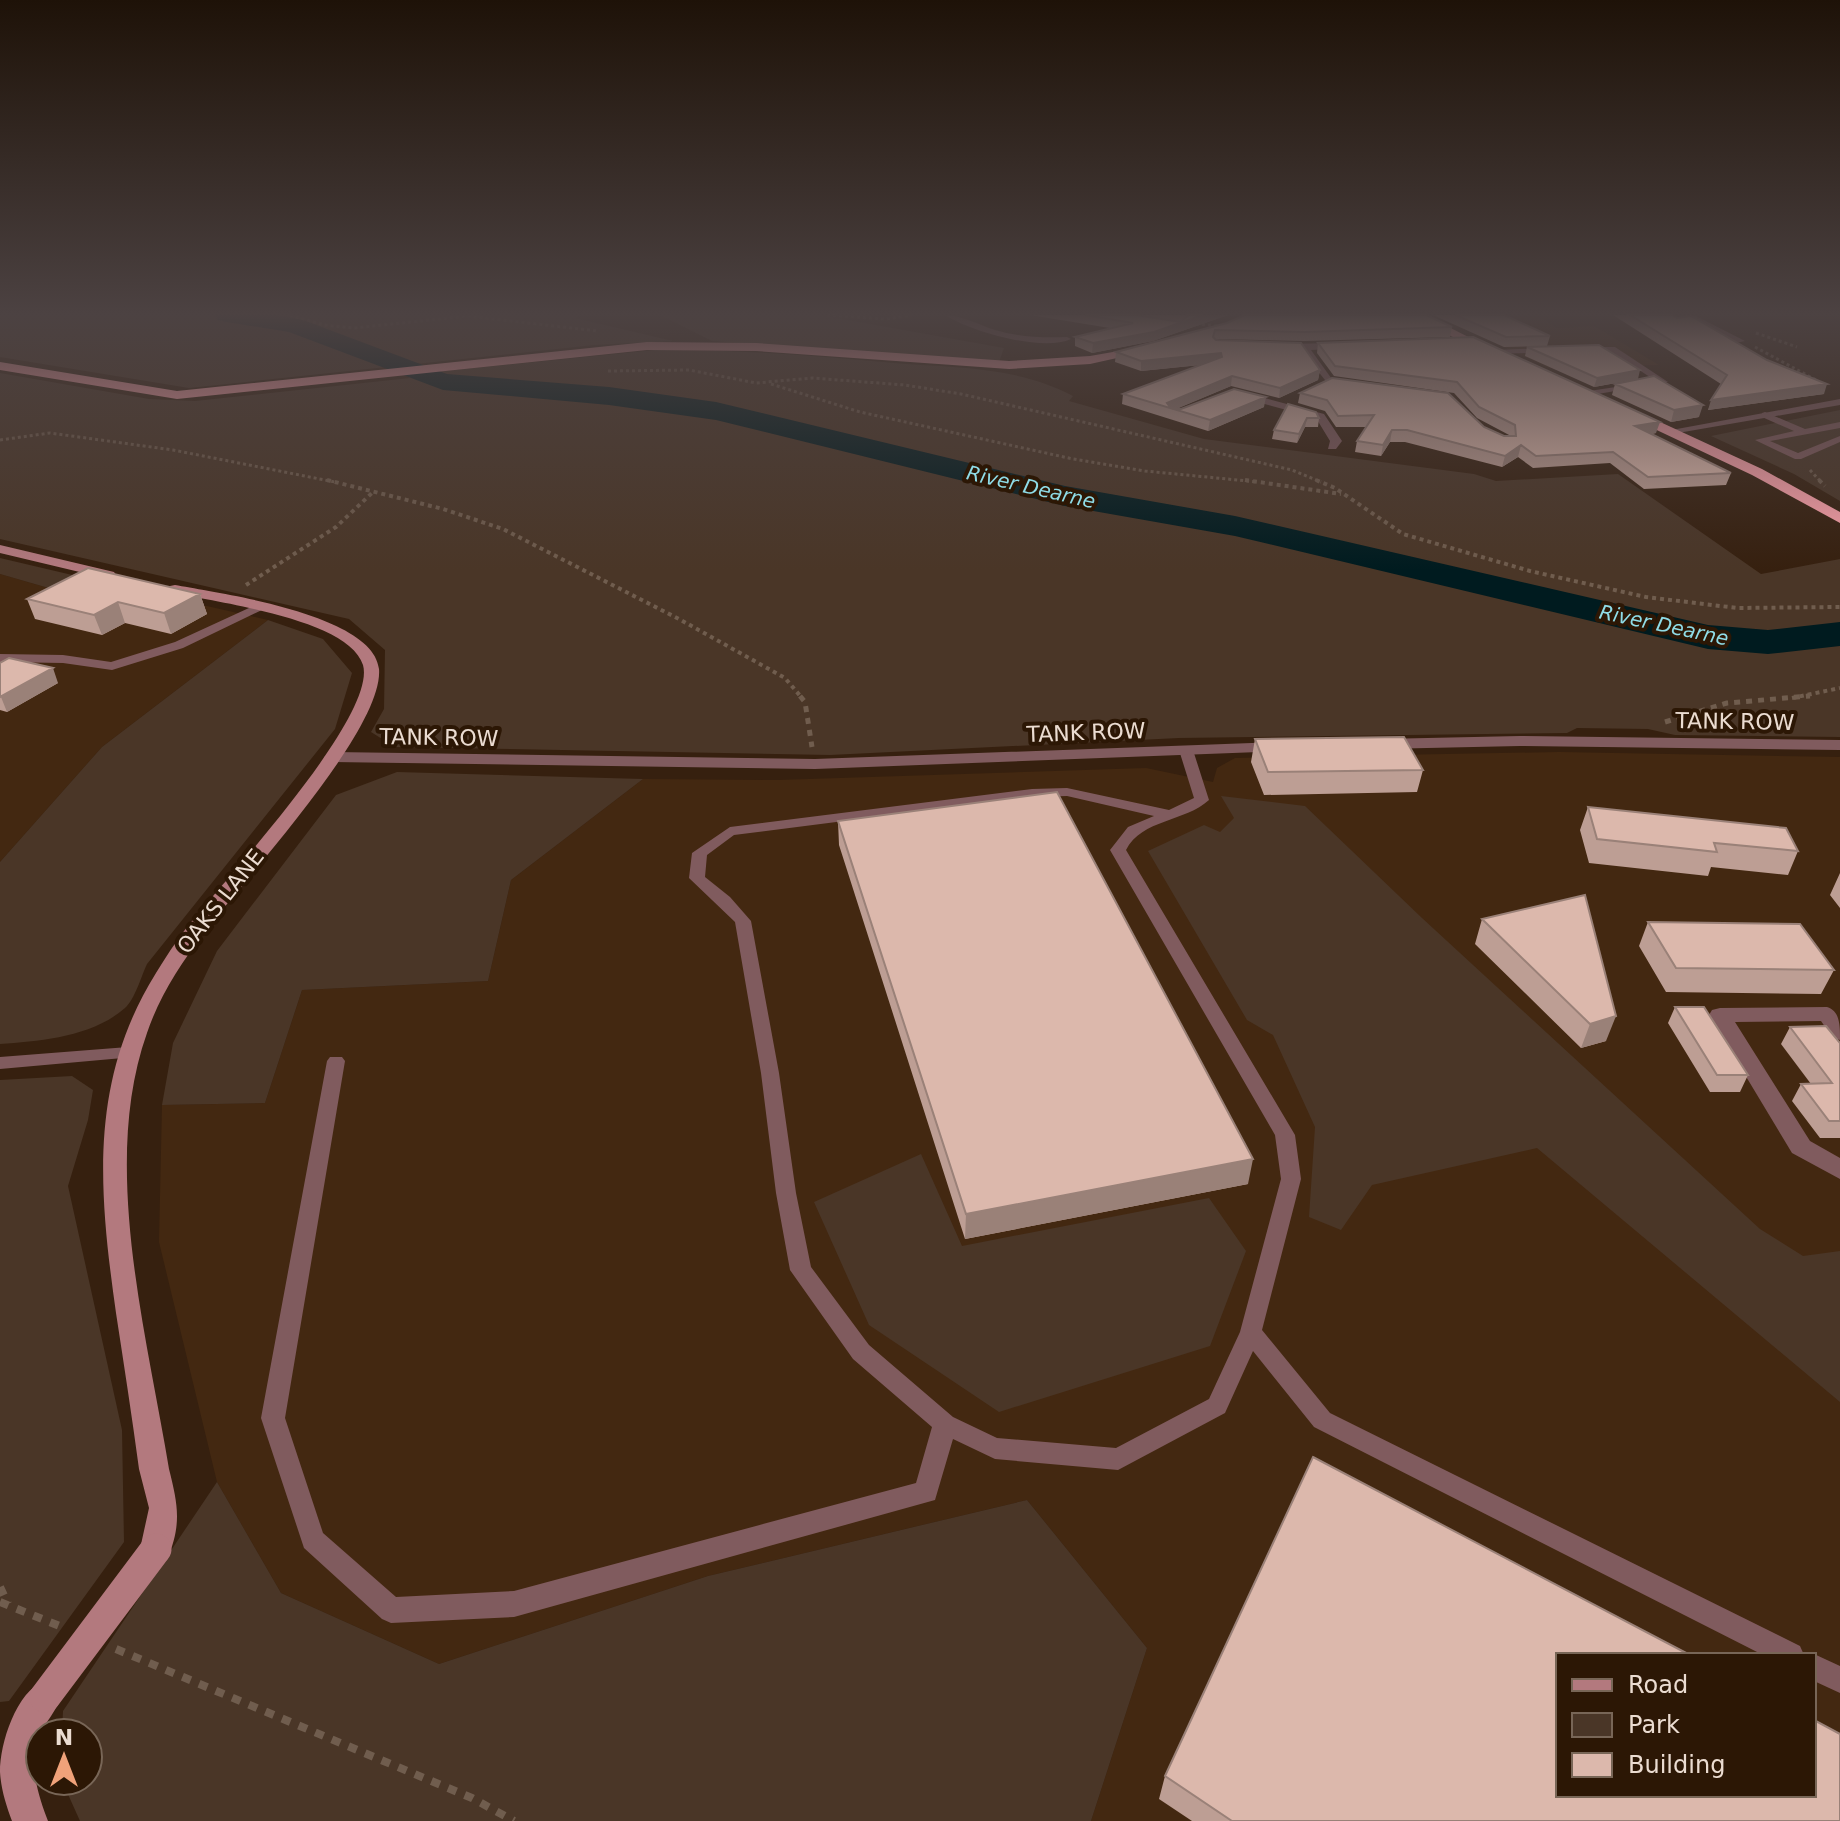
<svg xmlns="http://www.w3.org/2000/svg" width="1840" height="1821" font-family="'DejaVu Sans',sans-serif">
  <style>
    .built { fill: #432811; fill-rule: evenodd }
    .green { fill: #4a3627 }
    .lines { fill: none; stroke-linecap: round; stroke-linejoin: round }
    .river { fill: #001b1f; fill-rule: evenodd }
    .path-far3 { stroke: #705d4e; stroke-width: 3; stroke-dasharray: 3 3; stroke-linecap: butt }
    .path-far2 { stroke: #705d4e; stroke-width: 4; stroke-dasharray: 4 4; stroke-linecap: butt }
    .path-far1 { stroke: #705d4e; stroke-width: 5; stroke-dasharray: 6 6; stroke-linecap: butt }
    .path { stroke: #705d4e; stroke-width: 8; stroke-dasharray: 9 9; stroke-linecap: butt }
    .lane { fill: #805b5e; fill-rule: evenodd }
    .street { fill: #805b5e; fill-rule: evenodd }
    .secondary { fill: #b3797e; fill-rule: evenodd }
    .highway { fill: #fea3ac; fill-rule: evenodd }
    .secondary-bridge { stroke: #b3797e; stroke-width: 31 }
    .wall { fill: #bd9e94 }
    .shaded-wall { fill: #9a8178 }
    .building { fill: #dcb8ac; stroke: #9a8178; stroke-width: 2 }
    .labels { text-anchor: middle; stroke-width: 8; stroke-linejoin: round; paint-order: stroke }
    .far-water-label { font-size: 20px; font-style: italic; fill: #8fdce7; stroke: #2c1705 }
    .street-label { font-size: 22px; fill: #ebdcd1; stroke: #2c1705 }
  </style>
  <rect width="100%" height="100%" fill="#36200f"/>
  <path class="built" d="M1434,315H1537L1557,328L1594,326L1659,365L1549,368Z
    M0,574L59,591L102,582L268,620L102,747L0,862Z
    M1559,752L1840,757V1821H1091L1147,1648L1027,1500L708,1576L439,1664L281,1593L217,1482L159,1242L162,1105L265,1103L302,990L488,981L511,880L643,779L778,780L1146,768L1213,782L1217,768L1235,758ZM1558,1655H1814V1795H1558Z"/>
  <path class="green" d="M0,315H582L575,318L673,341L594,345L189,388L0,357Z
    M660,315H820L1004,348L999,362L712,341Z
    M655,350C735,349 814,356 894,363C955,368 1017,366 1073,396L1069,401L1204,439L1474,474L1496,481L1618,474L1761,574L1840,559V627L1766,637L1679,624L1191,511L1138,502L1149,514L1288,542L1709,641L1777,648L1840,640V737L1675,735L1648,729L1577,728L1567,733L1179,738L830,755L395,747L371,732L384,709L385,650L349,619L0,539V373L149,399L195,401L410,378L405,375Z
    M1840,410V501L1794,474L1711,436Z
    M0,558L102,582L59,591L0,574Z
    M268,620L323,639L352,673L335,729L147,964C141,977 135,999 125,1008C92,1037 41,1041 0,1044V862L102,747Z
    M397,772L643,779L511,880L488,981L302,990L265,1103L162,1105L173,1043L217,951L336,795Z
    M1221,796L1305,806L1422,918L1760,1229L1803,1256L1840,1251V1402L1537,1148L1372,1185L1341,1230L1309,1217L1315,1127L1273,1035L1247,1020L1148,851L1204,825L1220,832L1234,818Z
    M72,1076L93,1090L88,1120L68,1186L122,1430L124,1542L9,1701L0,1702V1080Z
    M921,1154L962,1246L1209,1198L1246,1251L1210,1346L999,1412L869,1325L814,1202Z
    M217,1482L281,1593L439,1664L708,1576L1027,1500L1147,1648L1091,1821H80L62,1781H88V1733H62L63,1711Z"/>
  <g class="lines">
    <path class="river" d="M215,315H278L303,320L447,374L609,387L716,402L1065,486L1235,516L1708,625L1768,630L1840,622V646L1768,654L1708,649L1235,536L1065,506L716,420L609,405L443,390L289,332L227,322L218,320Z"/>
    <path class="path-far3" d="M290,315L324,325L354,328L467,316L598,331
      M827,315L886,319L912,315
      M1196,324L1218,326
      M1756,333L1797,347
      M1755,347L1816,380
      M608,371L689,370L756,383L812,378L905,385L961,394L1292,470L1321,482
      M771,384L860,412L1073,459L1145,471L1258,482
      M0,440L50,433L173,450L335,482
      M1810,470L1821,482"/>
    <path class="path-far2" d="M327,480L443,509L503,529L679,619L785,678L802,698
      M1245,480L1341,494
      M1316,480L1335,488L1403,534L1530,571L1646,597L1737,608L1840,607
      M1819,480L1825,486
      M246,585L336,527L373,492
      M1792,698L1840,688"/>
    <path class="path-far1" d="M800,696L805,702L812,747
      M1665,722L1727,703L1810,696"/>
    <path class="path" d="M0,1587L8,1604
      M0,1602L62,1627
      M116,1649L472,1798L514,1821"/>
    <path class="lane" d="M945,315C962,315 979,325 995,330C1019,337 1043,338 1067,337L1071,339C1042,352 972,332 945,315Z
      M1583,347H1615L1668,382L1586,396L1585,394L1589,391L1656,381L1610,351H1580Z
      M1548,348L1551,352L1494,354L1490,352L1494,350Z
      M1765,412L1805,429L1840,422V428L1770,441L1798,453L1840,436V442L1801,459H1795L1755,440L1794,431L1762,417V413Z
      M260,603L266,607L264,609L183,648L112,670L63,663L0,662V654L63,655L111,662L175,642Z
      M1186,746L1193,750L1209,800C1185,822 1142,819 1126,850L1295,1135L1301,1179L1262,1330L1330,1413L1800,1646L1804,1655H1763L1314,1427L1253,1351L1225,1413L1118,1470L995,1459L953,1439L935,1500L514,1617L391,1623L382,1619L304,1548L261,1418L327,1061L330,1057H342L345,1061L285,1418L323,1533L396,1597L514,1591L916,1483L932,1427L853,1359L790,1270L776,1193L761,1073L735,922L689,878L692,853L730,827L1032,789L1067,788L1169,810L1194,798L1179,750ZM1067,796L1154,816L1128,827L1110,850L1275,1135L1281,1179L1240,1332L1209,1399L1116,1448L997,1438L953,1417L869,1345L811,1267L796,1193L779,1073L751,921L730,897L705,877L707,855L734,835L1032,797Z
      M128,1047L134,1049L137,1053L134,1057L0,1069V1057Z
      M1814,1654L1840,1666V1693L1814,1681V1655H1811Z"/>
    <path class="street" d="M1681,315H1694L1745,341L1736,343Z
      M1343,343L1348,346L1347,348L1311,350L1334,382L1329,385L1301,350H1279L1274,347L1279,344Z
      M1239,391L1324,414L1342,441L1336,449H1328L1330,441L1316,418L1235,396V392Z
      M1840,399V405L1672,434L1666,431Z
      M1520,736L1840,740V750L1520,746L1381,749L1372,744L1381,739Z
      M1281,742L1287,743L1290,747L1287,751L815,769L333,762L324,757L333,752L815,759Z
      M1827,1007C1840,1011 1840,1025 1840,1040L1832,1037L1821,1021L1735,1022L1810,1141L1840,1158V1179L1792,1153L1709,1015L1712,1010L1720,1008Z"/>
    <path class="secondary" d="M0,545L114,572L116,575L109,579L0,553Z
      M175,585C218,593 374,614 379,669C384,730 243,880 204,933C181,963 159,997 147,1033C100,1165 147,1334 169,1469C178,1505 182,1524 167,1560L156,1564L145,1560L140,1549L149,1508L139,1469C132,1417 124,1365 116,1313C99,1192 88,1082 156,973C169,952 182,932 198,914C232,872 377,715 363,665C349,618 212,602 170,592V586Z
      M45,1680L57,1685L62,1697C56,1710 45,1724 40,1734C27,1761 38,1795 48,1821H12C6,1805 1,1789 0,1772C0,1743 16,1692 45,1680Z"/>
    <path class="highway" d="M1410,315H1425L1494,350L1484,353Z
      M647,342L756,343L1009,361L1090,356L1147,346L1153,350L1090,364L1009,369L756,351L647,350L177,399L0,370V362L177,391Z
      M1632,409L1762,469L1840,512V523L1752,475L1627,416L1625,413Z"/>
    <path class="secondary-bridge" d="M45,1697L156,1549"/>
  </g>
  <path class="wall" d="M1030,315H1228L1153,341L1092,353L1075,346V337L1110,328Z
    M1433,315H1504L1550,336L1547,346L1504,347Z
    M1613,315H1672L1824,394L1708,410L1721,384Z
    M1227,323L1452,327L1450,337L1304,341L1216,339L1320,370L1318,380L1279,398L1231,386L1178,408L1264,407L1208,431L1122,404L1123,394L1200,365L1141,371L1115,362L1116,352Z
    M1318,343L1656,433L1652,434L1731,473L1726,485L1644,489L1610,463L1533,468L1518,457L1502,467L1405,442H1390L1381,456L1355,452L1357,441L1367,427H1336L1325,411L1298,403L1300,393L1484,427L1504,436H1511L1477,418L1454,393L1334,376L1317,353Z
    M1527,347L1638,379L1699,417L1671,422L1612,395L1615,384L1632,380L1594,387L1525,356Z
    M1288,404L1319,418L1318,427H1305L1297,443L1272,439L1274,430Z
    M200,594L207,614L171,634L125,623L102,635L35,619L27,599Z
    M0,663L58,683L7,712L0,710Z
    M1255,739L1423,770L1417,792L1264,795L1251,762Z
    M1588,807L1798,851L1788,875L1711,867L1708,876L1589,863L1580,830Z
    M838,821L1248,1184L965,1239L839,845Z
    M1840,873V908L1830,895Z
    M1585,895L1606,1041L1581,1048L1475,944L1482,919Z
    M1648,922L1834,970L1821,994L1666,992L1639,946Z
    M1675,1007L1748,1075L1740,1092H1710L1668,1023Z
    M1790,1027L1840,1043V1138H1820L1792,1101L1801,1084H1811L1781,1044Z
    M1165,1776L1840,1821H1192L1159,1799Z"/>
  <path class="shaded-wall" d="M1203,315H1228L1153,341L1092,353L1093,343Z
    M1221,353L1220,363L1141,371V361Z
    M1320,370L1318,380L1279,398L1280,388Z
    M1640,370L1638,379L1594,387L1597,378Z
    M1232,376L1231,386L1174,410L1167,407V403Z
    M1827,384L1824,394L1708,410L1711,400Z
    M1266,397L1264,407L1208,431L1210,420Z
    M1703,405L1699,417L1671,422L1674,410Z
    M1307,418L1305,427L1297,443L1299,434Z
    M1660,422L1656,433L1632,437L1635,426Z
    M1392,430L1390,442L1381,456L1383,445Z
    M1521,445L1518,457L1502,467L1505,456Z
    M200,594L207,614L171,634L164,613Z
    M118,602L125,623L102,635L94,615Z
    M53,668L58,683L7,712L1,697Z
    M1616,1016L1606,1041L1581,1048L1590,1024Z
    M1253,1159L1248,1184L965,1239L966,1214Z"/>
  <path class="building" d="M1085,315H1136L1180,322L1188,316L1187,315H1203L1154,332L1093,343L1075,337L1133,323Z
    M1245,315H1426L1452,327L1305,332L1215,330L1213,337L1216,340L1301,343L1320,370L1280,388L1232,376L1167,403L1170,407L1181,409L1234,389L1266,397L1210,420L1123,394L1222,357L1221,353L1141,361L1116,352L1227,323Z
    M1455,315H1504L1550,336L1506,337Z
    M1630,315H1672L1677,318L1691,316L1767,360L1827,384L1711,400L1727,375Z
    M1473,337L1647,416L1660,422L1635,426L1731,473L1648,477L1613,452L1536,456L1521,445L1505,456L1407,430H1392L1383,445L1357,441L1374,415L1338,416L1327,400L1300,393L1332,378L1448,393L1484,427L1504,436H1516L1515,425L1479,407L1457,382L1335,366L1318,343Z
    M1599,345L1640,370L1597,378L1527,347Z
    M1654,376L1703,405L1674,410L1615,384Z
    M1288,404L1316,412L1319,418H1307L1299,434L1274,430Z
    M88,568L200,594L164,613L118,602L94,615L27,599Z
    M9,658L53,668L0,697V663Z
    M1404,737L1423,770L1268,772L1255,739Z
    M1057,792L1253,1159L966,1214L838,821Z
    M1588,807L1786,828L1798,851L1714,843L1717,852L1597,839Z
    M1585,895L1616,1016L1590,1024L1482,919Z
    M1648,922L1800,924L1834,970L1676,968Z
    M1675,1007H1704L1748,1075H1717Z
    M1826,1026L1840,1043V1121H1829L1801,1084L1832,1083L1790,1027Z
    M1313,1457L1690,1655H1558V1795H1814V1720L1840,1734V1821H1232L1165,1776Z"/>
  <linearGradient id="sky" x2="0" y2="1"><stop stop-color="#1e1208"/><stop offset="0.55" stop-color="#4c4242"/><stop offset="1" stop-color="#4c4242" stop-opacity="0"/></linearGradient>
  <rect width="1840" height="570" fill="url(#sky)"/>
  <g class="labels">
    <g class="far-water-label">
      <text transform="translate(1031 487) rotate(13)" y="7">River Dearne</text>
      <text transform="translate(1664 625) rotate(12)" y="7">River Dearne</text>
    </g>
    <g class="street-label">
      <text transform="translate(1735 721) rotate(1)" y="8">TANK ROW</text>
      <text transform="translate(1086 732) rotate(-2)" y="8">TANK ROW</text>
      <text transform="translate(439 737) rotate(1)" y="8">TANK ROW</text>
      <text transform="translate(220 901) rotate(-52)" y="8">OAKS LANE</text>
    </g>
  </g>
  <rect x="1556" y="1653" width="260" height="144" fill="#2c1705" stroke="#786657" stroke-width="2"/>
  <rect x="1572" y="1679" width="40" height="12" fill="#b3797e" stroke="#786657" stroke-width="2"/>
  <text x="1628" y="1693" font-size="24" fill="#ebdcd1">Road</text>
  <rect x="1572" y="1713" width="40" height="24" fill="#4a3627" stroke="#786657" stroke-width="2"/>
  <text x="1628" y="1733" font-size="24" fill="#ebdcd1">Park</text>
  <rect x="1572" y="1753" width="40" height="24" fill="#dcb8ac" stroke="#786657" stroke-width="2"/>
  <text x="1628" y="1773" font-size="24" fill="#ebdcd1">Building</text>
  <g transform="translate(64 1757)"><circle r="38" fill="#2c1705" stroke="#786657" stroke-width="2"/>
  <path d="M0-6L14 30L0 20L-14 30Z" fill="#f0a27a"/>
  <text y="-12" font-size="22" font-weight="bold" text-anchor="middle" fill="#ebdcd1">N</text>
  </g>
</svg>
